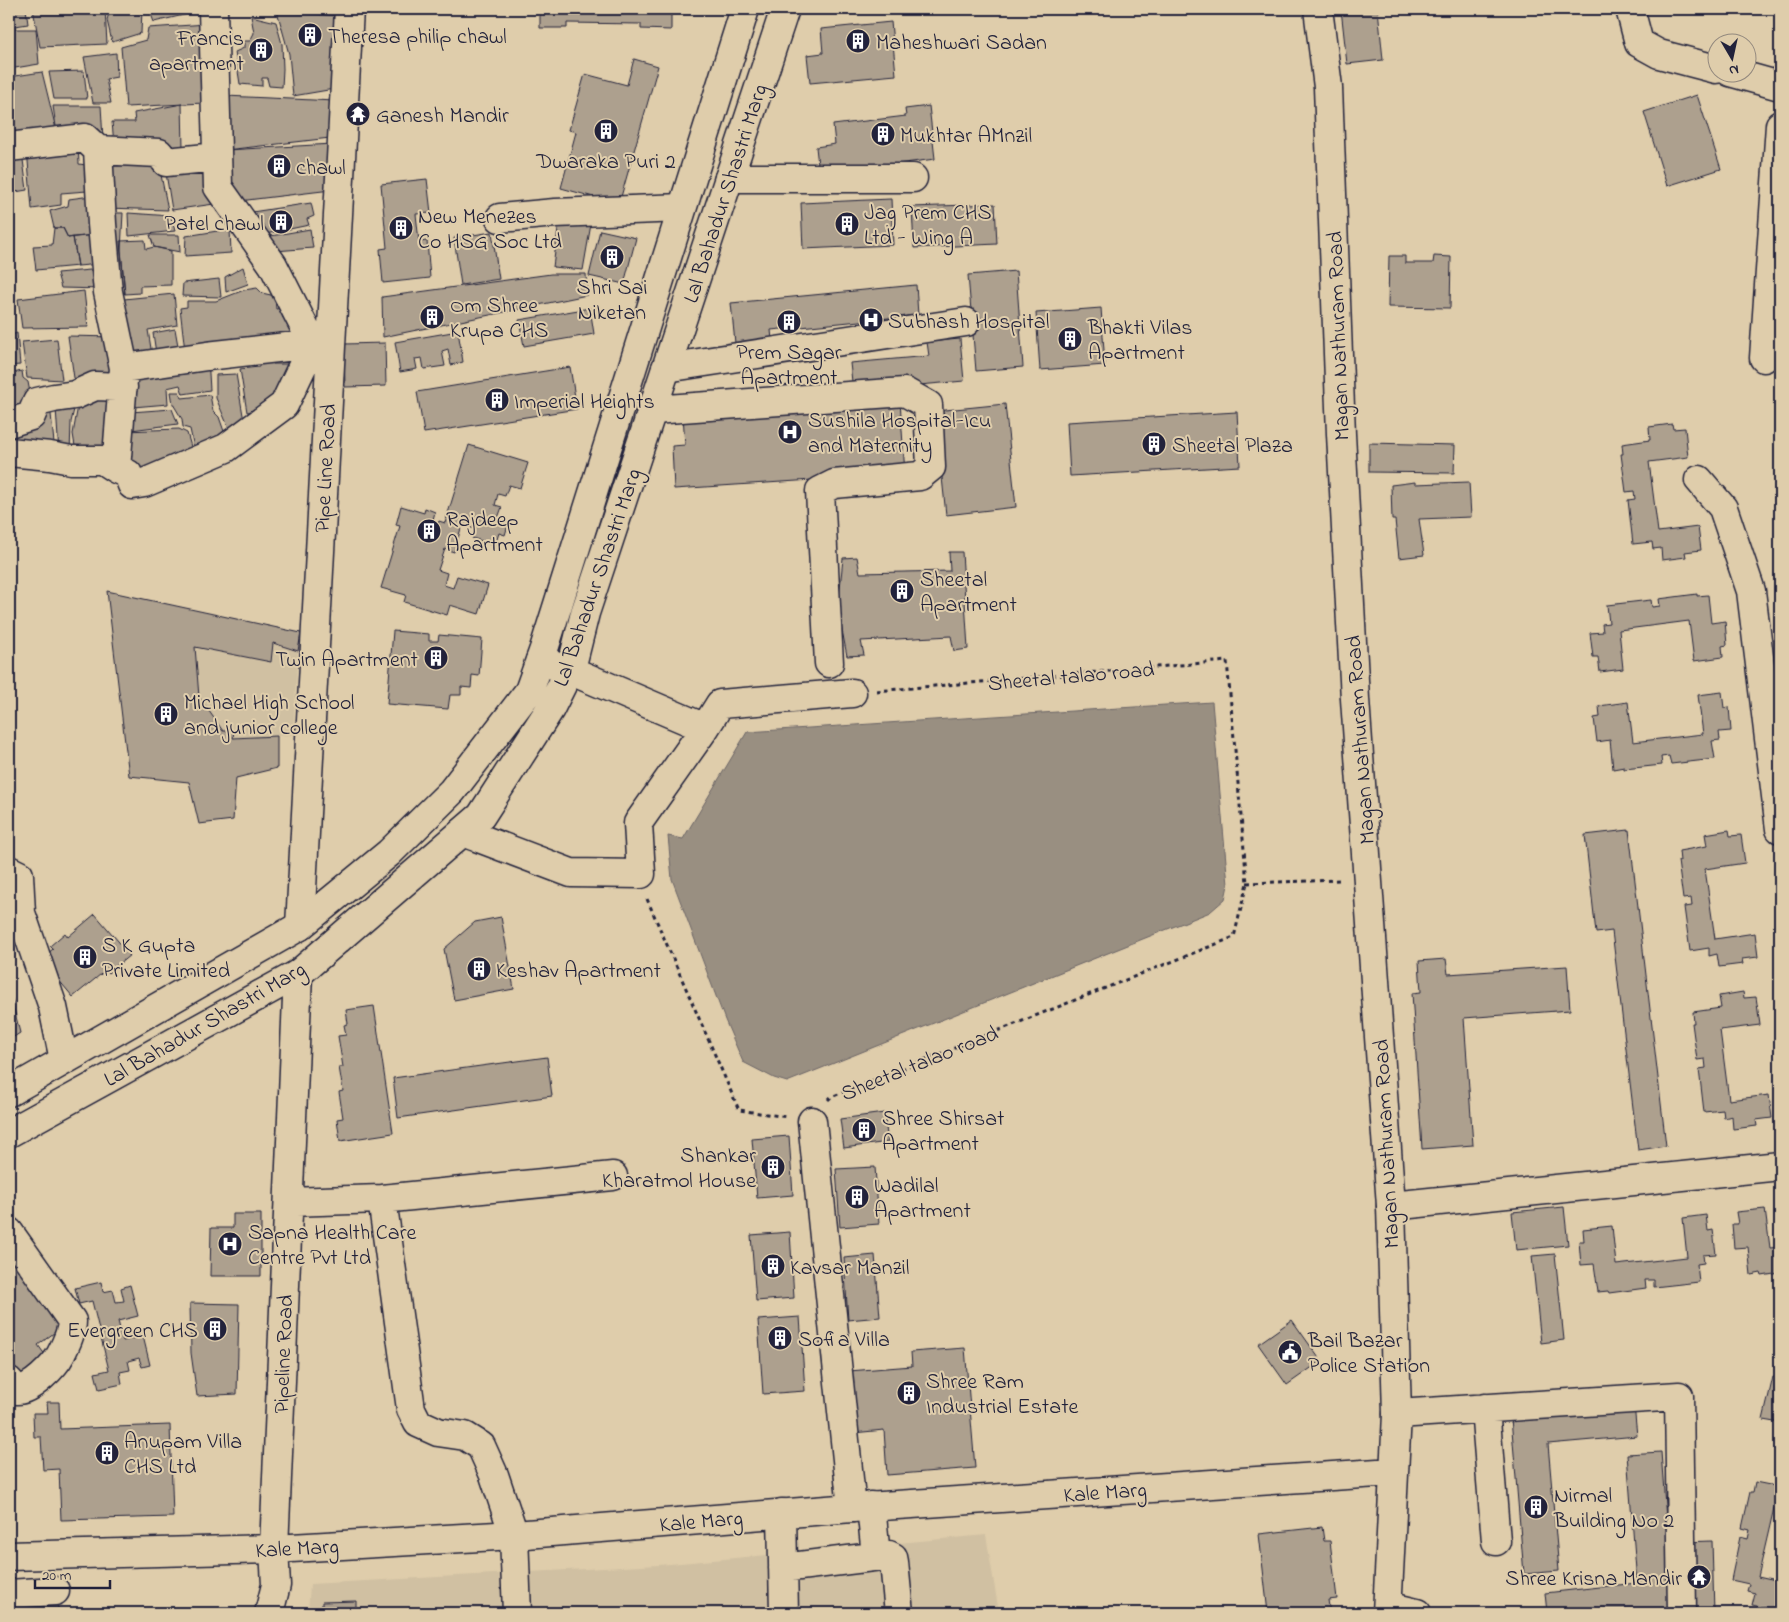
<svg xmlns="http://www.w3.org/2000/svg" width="1789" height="1622" font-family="'Indie Flower',sans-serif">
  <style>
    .built { fill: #d0c0a2 }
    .water { fill: #998f81; stroke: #696365 }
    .building { fill: #ada08e; stroke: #22223b }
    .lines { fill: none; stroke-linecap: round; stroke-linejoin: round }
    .minor-casing { stroke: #22223b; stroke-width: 31 }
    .major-casing { stroke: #22223b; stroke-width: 31 }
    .path { stroke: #22223b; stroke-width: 3; stroke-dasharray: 4 4; stroke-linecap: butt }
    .minor { stroke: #dfcdab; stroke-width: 28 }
    .major { stroke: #dfcdab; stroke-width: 28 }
    .labels { text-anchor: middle; stroke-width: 4; stroke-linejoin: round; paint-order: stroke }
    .poi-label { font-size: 22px; fill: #22223b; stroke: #dfcdab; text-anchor: start }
    .street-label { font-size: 22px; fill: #22223b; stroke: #dfcdab }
  </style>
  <rect width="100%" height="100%" fill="#dfcdab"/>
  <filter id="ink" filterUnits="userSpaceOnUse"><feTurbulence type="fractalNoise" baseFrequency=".02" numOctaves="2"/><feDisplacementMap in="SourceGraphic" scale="10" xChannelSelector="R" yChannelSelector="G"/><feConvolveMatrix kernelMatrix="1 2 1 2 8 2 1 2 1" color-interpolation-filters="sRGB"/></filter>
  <g filter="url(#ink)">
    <path class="built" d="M273,643L298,651L293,735L233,738V731H223L199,697L195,647L271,661Z
      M986,1535L999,1613H308L310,1584L659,1565Z"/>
    <path class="water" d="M1212,702L1228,885L1225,899L1210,912L787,1082L774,1078L743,1062L725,1020L672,879L668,836L683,839L747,732Z"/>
    <path class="building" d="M9,9H26L28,24L9,27Z
      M33,9H105L107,44L40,47Z
      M110,9H142L141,33L112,42L107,20Z
      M149,9H209L154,22Z
      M540,9H671V30L641,29V24L567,23V28H540Z
      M1341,9H1378L1383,60L1347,64Z
      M277,11L338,16L334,89L293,96L289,54Z
      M251,16L276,22L282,44L283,69L282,87L269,86L267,78H262V86L240,84L235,52L244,48V41H250L254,33Z
      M891,22L896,75L810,83L807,55L823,53L821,29Z
      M207,24L204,103L126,107L121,47L146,40L148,28Z
      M9,29H36L39,64L9,69Z
      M116,53L117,77L106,79L111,103H93L84,57Z
      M634,59L658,66L619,204L561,188L576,132L569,130L585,74L627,85Z
      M84,71L87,99H54L49,72Z
      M42,72L57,133L9,138V77Z
      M1697,95L1721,169L1667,186L1644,112Z
      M225,96L335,101L330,138L226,150Z
      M182,104L183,148L114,144L112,122H135L134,113Z
      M53,106H101L103,139L57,133Z
      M929,106L935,159L819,174L816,147L835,144L833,125L906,116L905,109Z
      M78,144L79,164L86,165L87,191L61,193V205L32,209L27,149Z
      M333,144L331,190L239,201L225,183L226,150Z
      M9,155L10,159L23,160L27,190L9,193Z
      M104,158L158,160L168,210L107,208Z
      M207,161L214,204L172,210L165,167Z
      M427,179L431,213L416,214L419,242L427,241L430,278L383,283L380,249L387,248L381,184Z
      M98,195L102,234L68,238L63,228H54L50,211L68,206L69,199Z
      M9,197H12V236H9Z
      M891,199L893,245L803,249L801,203Z
      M311,203L314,216L307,219L309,225L256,236L252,212Z
      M995,204L997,244L914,248L912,207Z
      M104,213H123L121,250L125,294L111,289Z
      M128,213L171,216L175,231L129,236Z
      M559,222L591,224L583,270L553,267Z
      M54,228H63L68,238L73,237L78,266L36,270L33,246L52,245Z
      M230,229L231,253L185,256L186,236Z
      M310,229L313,248L275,251L271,236Z
      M600,230L636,238L624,284L589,276Z
      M492,232L499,279L461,285L454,238Z
      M97,235L100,264L78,266L73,237Z
      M150,235H179L180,252L154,247Z
      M145,240L146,249L154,247L171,251V285L140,286V293L125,294L120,241Z
      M1389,256H1405V263H1433L1434,256L1451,257L1450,308L1388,307Z
      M243,267L248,284L226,292L225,277Z
      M101,269L103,289L61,288L57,273Z
      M1016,271L1023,367L976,371L968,275Z
      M551,274H586L587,295L383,337L382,297Z
      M219,279L221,297L182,296L183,283Z
      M916,285L918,315L771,330L773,349L736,353L731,303Z
      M257,288L262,293L275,296L276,309L282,308L283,318L289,322L292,341L185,351L180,308L187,307V301H216L244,290Z
      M84,291L88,327L22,328L18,299Z
      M174,294L177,325L148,330L153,361L124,364L114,300Z
      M590,308L594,334L524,346L519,320Z
      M1101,308L1105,365L1040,370L1036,313Z
      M1780,308V361H1778Z
      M175,329L180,357L157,360L153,333Z
      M458,331L463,362L451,365L448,349L442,351L445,366L424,369L422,358L415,359L417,369L400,372L395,342Z
      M17,333L20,365L9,366V336Z
      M68,336L114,337L115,381L75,385Z
      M57,339L62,380L27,378L22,342Z
      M960,339L964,381L853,391L850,363L929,356L927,342Z
      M385,343L386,386L345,387L344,344Z
      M273,356V364H288L289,387L274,409L247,412L240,369L259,367L260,358Z
      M208,357L210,390L183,394L180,385L167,388L168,404L133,407L129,372Z
      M570,367L577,409L424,433L417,392Z
      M22,371L23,378L28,382L33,409L9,417V374Z
      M236,374L245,427L230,431L216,398V375Z
      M171,392H179L182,398L210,395L213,411L219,417L226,437L194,448L190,429L183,427L182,419L173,404Z
      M117,393L113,454L76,452L73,434L79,400Z
      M76,401L71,422L70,453H59L56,408Z
      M900,401L905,474L674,489L672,446L685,445L683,415Z
      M1005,404L1016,507L946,515L935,411Z
      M50,405L55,452L9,448V428Z
      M172,409L178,424L131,430V412Z
      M1237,412L1240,466L1070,476L1067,422Z
      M1672,424L1673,429L1685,428L1688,457L1649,462L1658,532L1698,527L1701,550L1685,552L1686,557L1662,560L1661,548L1653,549L1652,542L1633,544L1628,500L1635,499L1634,491L1626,492L1621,454H1623L1622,444L1650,440L1649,427Z
      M179,429L187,433L194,457L142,477L123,467L125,431Z
      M1369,443L1455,445L1454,473L1369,472Z
      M469,445L528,463L520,488L509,485L505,496L498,494L495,505L502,507L498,518L509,522L505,535L499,533L495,545L472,538L475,529L462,525L454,552L445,549L438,570L447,573L444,585L453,588L457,576L488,585L479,614L450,605L447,615L404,602L406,595L381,588L400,526L396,525L401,506L424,513L425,508L435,512L431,527L436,528L439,521L445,523Z
      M1415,482V484L1469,482L1471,517L1419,519L1424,555L1399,558L1395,520H1392L1391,485Z
      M949,552H962L968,649L954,651L951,636L861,641L864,655L847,656L838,609L843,558L857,557L860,573L950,571Z
      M107,591L301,633L298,651L273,643L271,662L195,647L199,697L223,731H234L233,738L277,736V768L236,778L233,820L199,824L189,782L129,776Z
      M1697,594V596L1708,595L1711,623L1725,621L1727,645L1722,646L1723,657L1694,661L1689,621L1619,630L1623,669L1600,672L1598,657H1593L1590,633L1603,632L1602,624L1609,623L1607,605L1651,600L1652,607L1660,606L1659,599Z
      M393,631L429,634V641H438L439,635L482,639L479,676L472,675L471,688L461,687V695H450L448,709L387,704Z
      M1722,692L1724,708L1729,707L1731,731L1719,732L1720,740L1712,741L1715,759L1671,764L1669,756L1661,757L1662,765L1624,769V767L1613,769L1610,740L1597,742L1594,718L1600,717L1599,706L1628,702L1633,742L1703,734L1698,695Z
      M1629,830L1666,1146L1638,1150L1612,931L1596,933L1585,835Z
      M1729,830L1730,836L1741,835L1745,863L1705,869L1715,939L1755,933L1758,957L1742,959L1743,964L1719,967L1717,954L1709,956V948L1690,951L1684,907L1692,906L1691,898L1683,899L1678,861H1680L1679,851L1707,846L1705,834Z
      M95,914L130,955L108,973L106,970L73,997L41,959L53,949L50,946L65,933L68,937Z
      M501,917L514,989L454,1000L444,949L475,922Z
      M1446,959L1448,974L1567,966L1570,1010L1464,1018L1473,1145L1422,1149L1412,993L1421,992L1419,961Z
      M9,988L20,1033L9,1040Z
      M1743,992L1744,998L1756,997L1760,1025L1720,1030L1729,1100L1769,1095L1772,1118L1756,1120L1757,1126L1733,1129L1732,1116L1724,1118L1723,1110L1704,1112L1699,1069L1706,1068L1705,1059L1697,1060L1692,1023H1694L1693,1012L1721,1008L1719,996Z
      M374,1006L393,1133L340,1141L337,1119L343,1118L339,1092L343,1091L339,1067H343L338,1036L346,1035L344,1025L348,1024L346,1010Z
      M547,1057L552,1096L398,1118L393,1078Z
      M884,1113L888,1142L844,1148L840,1119Z
      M789,1136L793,1195L757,1198L752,1139Z
      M875,1167L879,1224L840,1227L836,1169Z
      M1564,1207L1568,1245L1516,1250L1512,1212Z
      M1765,1209L1770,1248L1780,1247V1273L1762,1276L1761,1273L1751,1275L1748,1247L1734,1248L1732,1224H1738L1736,1212Z
      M233,1214H261V1276H210L211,1228H233Z
      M1706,1215L1708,1231L1713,1230L1716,1254L1703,1255L1704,1263L1697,1264L1699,1282L1654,1287V1280H1645L1646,1288L1609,1293L1608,1291L1598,1292L1594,1264L1581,1265L1579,1241H1584L1583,1229L1612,1226L1616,1265L1687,1257L1683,1218Z
      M790,1232L794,1298L756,1301L751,1235Z
      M9,1244L67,1323L38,1345L48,1359L18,1381L9,1369Z
      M1555,1254L1564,1340L1541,1343L1532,1256Z
      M875,1255L880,1317L848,1320L844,1258Z
      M101,1282L103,1292L113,1290L116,1302L124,1301L121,1288L130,1285L138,1316L118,1321L123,1341L143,1336L150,1365L142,1367L139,1358L128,1361L130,1370L120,1372L122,1384L99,1389L95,1373L109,1370L92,1301L79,1304L75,1288Z
      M190,1303L239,1304L237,1394L197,1396L191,1353Z
      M800,1317L805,1391L763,1394L758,1320Z
      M1292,1320L1321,1361L1287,1385L1258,1344Z
      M1780,1345V1370L1775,1368Z
      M965,1348L975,1468L887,1475L884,1430L853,1433L849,1371L912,1366L911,1352Z
      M1773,1377L1780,1378V1423L1763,1420Z
      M47,1402H59L60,1429L170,1425L173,1517L61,1520L59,1469L43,1470L41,1437H34L33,1413H48Z
      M1634,1405L1637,1436L1548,1444L1559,1571L1524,1574L1511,1418Z
      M1661,1452L1673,1613H1547L1545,1593L1637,1583L1627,1454Z
      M1755,1482L1780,1487V1509L1774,1508L1758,1577L1780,1582V1605H1777L1776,1610L1752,1605L1755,1593L1747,1591L1749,1584L1731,1580L1740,1537L1748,1539L1750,1530L1742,1528L1750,1492H1753Z
      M1322,1527L1324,1541H1330L1337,1599L1328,1600L1330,1613H1268L1259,1534Z
      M1712,1541L1714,1613H1685L1683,1542Z
      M51,1595L61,1613H14L19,1610L20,1612Z
      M356,1601V1613H322V1602Z"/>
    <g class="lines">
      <defs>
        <path id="minor" d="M213,9L218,187L273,265L313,344
          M1630,9L1639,43L1659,54L1716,69
          M1730,72L1780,86
          M9,147L85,138L98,150
          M729,178H913
          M500,218L555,213L682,208
          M313,344L284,405L226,448L144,483L132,485L128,474L116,469L124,368L207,356Z
          M1764,358L1780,125
          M124,368L108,292L102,224L98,150L159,153L166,162L217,157
          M666,368L966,322
          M653,410L905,392L928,405L931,467L920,476L834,484L820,491L829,663
          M9,423L31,416L37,402L54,398L75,395L95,386L123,387
          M9,452L50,456L71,460H102L116,469
          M1699,480L1723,508L1751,591L1780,829
          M540,661L569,670L705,728L720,704L852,693
          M463,832L571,873L641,874L638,823L705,728
          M9,870L19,875L21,913L53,1007L64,1060
          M300,926L349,9
          M812,1121L852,1508
          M382,1199L411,1409L418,1423L438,1432L465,1436L481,1446L494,1475L514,1535L517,1613
          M289,1202L382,1199L613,1176
          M1391,1206L1780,1166
          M9,1232L72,1321C72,1332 66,1344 61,1354C55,1366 30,1391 17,1390L9,1381
          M1485,1408L1496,1541
          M1397,1414L1679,1396L1682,1613
          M871,1506L876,1556
          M782,1513L784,1613
          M783,1568L889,1555L893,1557L894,1562L899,1613
          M9,1594L55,1591
          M1388,1606L1417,1613
          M269,1613L276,1585L274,1549L298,974"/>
        <path id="major" d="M1318,9L1328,87L1341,434L1355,699L1391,1206L1397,1414L1387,1613
          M9,1092L300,926L389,853L452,791L529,691L544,649L745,9
          M9,1133L298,974L481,816L550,709L572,665L585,613L785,9
          M9,1556L274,1549L514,1535L852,1508L1393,1472"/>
      </defs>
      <use href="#minor" class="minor-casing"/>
      <use href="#major" class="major-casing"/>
      <path class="path" d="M1247,883L1341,880
        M647,899L739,1110L787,1117
        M828,1100L831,1097L1234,937L1247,883L1227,661L876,691"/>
      <use href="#minor" class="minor"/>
      <use href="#major" class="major"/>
    </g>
  </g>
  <defs>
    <symbol id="building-disc" viewBox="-11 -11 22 22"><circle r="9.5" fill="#22223b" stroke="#dfcdab"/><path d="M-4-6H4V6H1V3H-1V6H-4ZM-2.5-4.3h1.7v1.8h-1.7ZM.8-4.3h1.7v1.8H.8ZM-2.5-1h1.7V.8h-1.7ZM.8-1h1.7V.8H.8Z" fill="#fff"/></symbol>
    <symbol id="temple-disc" viewBox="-11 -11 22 22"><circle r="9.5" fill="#22223b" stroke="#dfcdab"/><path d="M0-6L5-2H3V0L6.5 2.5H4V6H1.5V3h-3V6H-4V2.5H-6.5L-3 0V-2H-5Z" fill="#fff"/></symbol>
    <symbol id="hospital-disc" viewBox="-11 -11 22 22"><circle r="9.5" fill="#22223b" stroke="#dfcdab"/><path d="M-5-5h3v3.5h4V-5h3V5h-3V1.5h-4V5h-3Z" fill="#fff"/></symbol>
    <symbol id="civic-disc" viewBox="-11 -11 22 22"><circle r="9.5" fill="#22223b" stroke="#dfcdab"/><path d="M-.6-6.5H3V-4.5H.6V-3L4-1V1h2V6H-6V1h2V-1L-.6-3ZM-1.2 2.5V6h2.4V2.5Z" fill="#fff"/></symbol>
  </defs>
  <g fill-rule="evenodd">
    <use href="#building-disc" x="296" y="21" width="28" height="28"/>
    <use href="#building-disc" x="844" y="27" width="28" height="28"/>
    <use href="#building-disc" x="247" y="36" width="28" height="28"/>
    <use href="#temple-disc" x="344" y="100" width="28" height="28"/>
    <use href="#building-disc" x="592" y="117" width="28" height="28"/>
    <use href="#building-disc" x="869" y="120" width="28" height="28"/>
    <use href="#building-disc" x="265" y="152" width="28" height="28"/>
    <use href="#building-disc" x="267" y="208" width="28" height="28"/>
    <use href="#building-disc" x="833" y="210" width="28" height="28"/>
    <use href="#building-disc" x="387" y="214" width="28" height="28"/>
    <use href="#building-disc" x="598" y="243" width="28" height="28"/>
    <use href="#building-disc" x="418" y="303" width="28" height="28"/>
    <use href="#hospital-disc" x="857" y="306" width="28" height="28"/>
    <use href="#building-disc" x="775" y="308" width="28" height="28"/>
    <use href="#building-disc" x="1056" y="325" width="28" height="28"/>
    <use href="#building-disc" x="483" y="386" width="28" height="28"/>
    <use href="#hospital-disc" x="776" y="418" width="28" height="28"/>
    <use href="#building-disc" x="1140" y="430" width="28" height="28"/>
    <use href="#building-disc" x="415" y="517" width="28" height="28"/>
    <use href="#building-disc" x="888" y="577" width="28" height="28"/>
    <use href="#building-disc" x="422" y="644" width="28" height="28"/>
    <use href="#building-disc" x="152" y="700" width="28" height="28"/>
    <use href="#building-disc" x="71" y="943" width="28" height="28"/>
    <use href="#building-disc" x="465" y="955" width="28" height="28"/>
    <use href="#building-disc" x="850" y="1116" width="28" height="28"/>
    <use href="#building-disc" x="759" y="1153" width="28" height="28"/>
    <use href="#building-disc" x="843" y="1183" width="28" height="28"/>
    <use href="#hospital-disc" x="216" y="1230" width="28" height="28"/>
    <use href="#building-disc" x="759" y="1252" width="28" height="28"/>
    <use href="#building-disc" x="201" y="1315" width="28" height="28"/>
    <use href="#building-disc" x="766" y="1324" width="28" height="28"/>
    <use href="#civic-disc" x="1276" y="1338" width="28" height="28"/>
    <use href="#building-disc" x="895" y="1379" width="28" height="28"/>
    <use href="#building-disc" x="93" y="1439" width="28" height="28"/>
    <use href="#building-disc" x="1522" y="1493" width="28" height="28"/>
    <use href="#temple-disc" x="1685" y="1563" width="28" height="28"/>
  </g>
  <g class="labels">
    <g class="poi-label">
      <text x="328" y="43">Theresa philip chawl</text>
      <text x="244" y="45" text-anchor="end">Francis<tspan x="244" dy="25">apartment</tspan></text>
      <text x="876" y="49">Maheshwari Sadan</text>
      <text x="376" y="122">Ganesh Mandir</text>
      <text x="900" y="142">Mukhtar AMnzil</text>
      <text x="606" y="168" text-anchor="middle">Dwaraka Puri 2</text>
      <text x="296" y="174">chawl</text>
      <text x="864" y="219">Jag Prem CHS<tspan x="864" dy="25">Ltd - Wing A</tspan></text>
      <text x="418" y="223">New Menezes<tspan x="418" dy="25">Co HSG Soc Ltd</tspan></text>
      <text x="264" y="230" text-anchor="end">Patel chawl</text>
      <text x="612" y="294" text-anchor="middle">Shri Sai<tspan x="612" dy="25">Niketan</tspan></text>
      <text x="450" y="312">Om Shree<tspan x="450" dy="25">Krupa CHS</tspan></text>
      <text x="888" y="328">Subhash Hospital</text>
      <text x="1088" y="334">Bhakti Vilas<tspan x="1088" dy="25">Apartment</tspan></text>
      <text x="789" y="359" text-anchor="middle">Prem Sagar<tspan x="789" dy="25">Apartment</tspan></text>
      <text x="514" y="408">Imperial Heights</text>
      <text x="808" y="427">Sushila Hospital-Icu<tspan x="808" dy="25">and Maternity</tspan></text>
      <text x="1172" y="452">Sheetal Plaza</text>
      <text x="446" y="526">Rajdeep<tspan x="446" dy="25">Apartment</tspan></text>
      <text x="920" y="586">Sheetal<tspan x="920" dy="25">Apartment</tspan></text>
      <text x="418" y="666" text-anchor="end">Twin Apartment</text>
      <text x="184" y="709">Michael High School<tspan x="184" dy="25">and junior college</tspan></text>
      <text x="102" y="952">S K Gupta<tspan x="102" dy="25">Private Limited</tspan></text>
      <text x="496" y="977">Keshav Apartment</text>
      <text x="882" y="1125">Shree Shirsat<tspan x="882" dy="25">Apartment</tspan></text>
      <text x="756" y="1162" text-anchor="end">Shankar<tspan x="756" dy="25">Kharatmol House</tspan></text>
      <text x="874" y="1192">Wadilal<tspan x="874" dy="25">Apartment</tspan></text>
      <text x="248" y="1239">Sapna Health Care<tspan x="248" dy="25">Centre Pvt Ltd</tspan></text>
      <text x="790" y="1274">Kavsar Manzil</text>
      <text x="198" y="1337" text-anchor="end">Evergreen CHS</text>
      <text x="798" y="1346">Sofia Villa</text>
      <text x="1308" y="1347">Bail Bazar<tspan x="1308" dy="25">Police Station</tspan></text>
      <text x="926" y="1388">Shree Ram<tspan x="926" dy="25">Industrial Estate</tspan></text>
      <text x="124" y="1448">Anupam Villa<tspan x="124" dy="25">CHS Ltd</tspan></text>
      <text x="1554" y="1502">Nirmal<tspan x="1554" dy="25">Building No 2</tspan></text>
      <text x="1682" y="1585" text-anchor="end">Shree Krisna Mandir</text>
    </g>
    <g class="street-label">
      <text transform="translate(724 193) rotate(-72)" y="8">Lal Bahadur Shastri Marg</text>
      <text transform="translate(1337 336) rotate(-92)" y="8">Magan Nathuram Road</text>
      <text transform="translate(324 468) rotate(-87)" y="8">Pipe Line Road</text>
      <text transform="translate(596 577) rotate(-71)" y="8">Lal Bahadur Shastri Marg</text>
      <text transform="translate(1071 675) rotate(-5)" y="8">Sheetal talao road</text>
      <text transform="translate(1359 740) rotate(-94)" y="8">Magan Nathuram Road</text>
      <text transform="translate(204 1023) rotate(-30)" y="8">Lal Bahadur Shastri Marg</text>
      <text transform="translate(919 1062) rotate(-22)" y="8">Sheetal talao road</text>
      <text transform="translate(1385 1144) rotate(-93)" y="8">Magan Nathuram Road</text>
      <text transform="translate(282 1354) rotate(-88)" y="8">Pipeline Road</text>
      <text transform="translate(1105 1491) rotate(-4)" y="8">Kale Marg</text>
      <text transform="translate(701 1520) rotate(-5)" y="8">Kale Marg</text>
      <text transform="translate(297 1547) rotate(-3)" y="8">Kale Marg</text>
    </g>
  </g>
  <rect width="1789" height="1622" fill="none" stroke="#dfcdab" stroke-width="30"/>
  <rect x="15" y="15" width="1759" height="1592" fill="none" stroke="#22223b" stroke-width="2" filter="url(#ink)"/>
  <g transform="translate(1732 58) rotate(171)"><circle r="24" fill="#dfcdab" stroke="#93897e"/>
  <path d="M0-4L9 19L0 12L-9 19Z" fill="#22223b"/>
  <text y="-8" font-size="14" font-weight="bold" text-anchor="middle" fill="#22223b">N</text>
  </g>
  <path d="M35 1580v8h75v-8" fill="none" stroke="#22223b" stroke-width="2.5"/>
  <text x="42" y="1580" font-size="15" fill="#22223b" stroke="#dfcdab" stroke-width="4" paint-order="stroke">20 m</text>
</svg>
